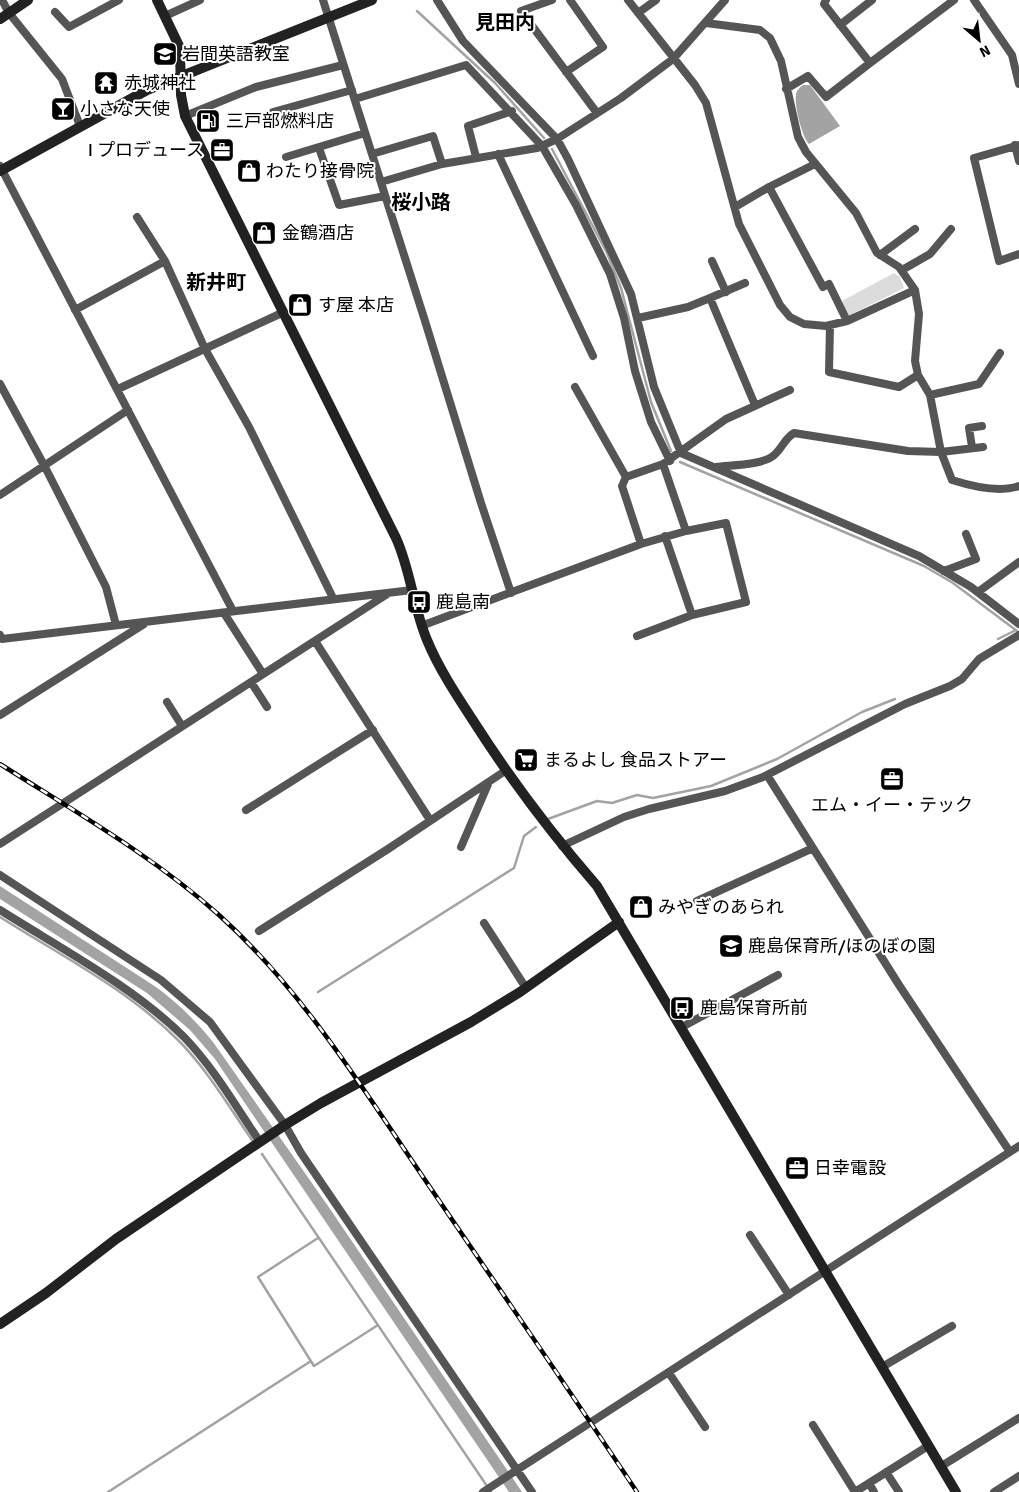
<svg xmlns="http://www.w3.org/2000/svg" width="1019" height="1492" font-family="Signika,'Noto Sans JP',sans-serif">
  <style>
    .green { fill: #dcdcdc }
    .water { fill: #a3a3a3 }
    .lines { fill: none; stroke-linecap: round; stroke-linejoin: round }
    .stream { stroke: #a3a3a3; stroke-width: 2.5 }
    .street { stroke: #555; stroke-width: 8 }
    .secondary { stroke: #222; stroke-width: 10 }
    .rail-casing { stroke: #000; stroke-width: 4.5 }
    .rail { stroke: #fff; stroke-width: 2.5; stroke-dasharray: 8; stroke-linecap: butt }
    .labels { text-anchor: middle; stroke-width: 4; stroke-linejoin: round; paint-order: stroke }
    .poi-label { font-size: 18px; fill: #000; stroke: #fff; text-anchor: start }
    .quarter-label { font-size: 20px; font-weight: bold; fill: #000; stroke: #fff }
  </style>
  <rect width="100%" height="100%" fill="#fff"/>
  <path class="green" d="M894,273L900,277L904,288L848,316L842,301Z"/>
  <path class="water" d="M803,85H810L840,126L809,144C802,137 794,105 796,94C797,90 799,88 803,85Z
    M0,886L153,985C176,1001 195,1020 213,1042L328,1206L522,1492H509L215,1059L190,1030L147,993L0,899Z"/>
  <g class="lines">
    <path class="stream" d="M417,11L495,83L544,138
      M552,149L607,253L621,288L651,402L671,451
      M680,462L924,566L953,583L1017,631
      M998,639L1016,630
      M548,819L597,801L612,803L637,795L653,798L711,786L777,759L862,712L895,699
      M0,917C60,955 127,989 178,1040C207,1069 229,1107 252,1140
      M318,992L514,868L524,836L536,827
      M262,1154L491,1492
      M318,1238L258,1277L314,1366L378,1325
      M108,1492L311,1361"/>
    <path class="street" d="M2,0L9,13L62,79L80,126
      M323,0L425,321L481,503L511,593
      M437,0L463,41L557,139L568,159L631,294L654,387L681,453L919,556L971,587L1019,624
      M552,0L521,11L597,113
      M628,0L695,85L706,103L739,224L780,305L790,317L804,324L826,326L847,321L915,290
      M826,0L824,4L870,63L954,0
      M974,0L1012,55L1019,84
      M55,12L69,27L119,0
      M638,13L656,0
      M165,16L200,0
      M706,23L760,30L770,38L781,61L798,137L806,152L856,213L877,253L899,267L915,290L919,314L915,361L918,375L930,395L941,452L952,480C971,486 1000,493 1019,486
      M840,25L872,0
      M566,72L603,47L570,0
      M786,89L808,76L826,97L870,63
      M355,99L466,65L542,146L576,205L610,274L624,318L635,371L651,422L670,461
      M273,112L352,90
      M185,116L256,87L343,65
      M1015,145L1019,161
      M1019,145L974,158L999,261L1019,254
      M319,148L339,205L385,196
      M372,154L433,136L442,164
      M498,154L593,356
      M286,157L365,133
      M476,157L468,126L512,111
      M815,164L769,187L823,287L829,284L847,321
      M0,166L233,611
      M381,182L442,164L537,148L557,139L621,98L673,59L725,0
      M735,207L769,187
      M137,217L165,261L205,349L249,427L333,598
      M880,255L915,229
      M712,261L726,292
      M902,270L930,254L951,229
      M710,298L745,283
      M75,310L165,261
      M638,318L688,307L710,298L755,405
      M830,325L829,372L899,387L918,375
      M0,384L45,467L106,587L116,625
      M575,387L626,477
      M118,389L284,312
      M930,395L979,384L1000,353
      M972,447L969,428L982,426
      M716,467C731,465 762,465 773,456C782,449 784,439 794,433L908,451L941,452L983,447
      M0,495L128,410
      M665,536L692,615
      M641,544L686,531
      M944,571L976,559L966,534
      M978,592L1019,562
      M224,613L263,674
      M421,626L641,544L622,486L626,477L663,464L726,419L790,390
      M0,635L2,639L412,590
      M637,636L692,615L746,602L726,523L686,531L663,464
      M315,641L430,820
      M251,682L267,707
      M167,702L182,726
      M0,715L144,624
      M767,775L899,985L1010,1152
      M246,810L373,730
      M0,844L389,593
      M562,846L624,817L649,809L725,791L763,777L905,704L950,686L962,679L979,659L1019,635
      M461,847L489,782
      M0,875L161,980L210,1022L285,1125L301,1153L532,1492
      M697,901L813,848
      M0,910C60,948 134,987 184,1037C214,1068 236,1107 260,1142
      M484,923L526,988
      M259,931L388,849L505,771
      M682,1027L778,975
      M750,1235L789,1295
      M882,1367L952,1326
      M669,1373L705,1427
      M813,1425L855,1492
      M940,1467L1019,1418
      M886,1472L899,1492
      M869,1483L874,1492
      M483,1492L1019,1146
      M855,1492L928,1446
      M994,1492L1019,1476"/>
    <path class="secondary" d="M157,0L180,48L181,95L185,116L396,538C411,571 413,607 427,640C439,669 457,696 474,722C511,780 552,834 597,886L956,1492
      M0,19L28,0
      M0,171L147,90L372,0
      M0,1324L46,1293L116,1239L285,1125L321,1103L471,1022L520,992L619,922"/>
    <defs>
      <path id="rail" d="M0,764C74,811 153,856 219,915C301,989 359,1083 421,1174C493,1280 566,1385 637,1492"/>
    </defs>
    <use href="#rail" class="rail-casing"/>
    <use href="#rail" class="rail"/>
  </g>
  <defs>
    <symbol id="school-square" viewBox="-11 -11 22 22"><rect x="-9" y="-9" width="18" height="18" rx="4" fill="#000" stroke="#fff"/><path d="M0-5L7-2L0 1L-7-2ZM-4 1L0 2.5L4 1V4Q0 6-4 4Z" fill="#fff"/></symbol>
    <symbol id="temple-square" viewBox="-11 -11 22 22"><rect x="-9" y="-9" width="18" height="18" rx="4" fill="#000" stroke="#fff"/><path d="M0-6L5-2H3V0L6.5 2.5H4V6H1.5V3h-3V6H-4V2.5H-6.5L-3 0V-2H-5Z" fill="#fff"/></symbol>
    <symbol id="bar-square" viewBox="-11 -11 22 22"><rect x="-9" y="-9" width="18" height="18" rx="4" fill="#000" stroke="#fff"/><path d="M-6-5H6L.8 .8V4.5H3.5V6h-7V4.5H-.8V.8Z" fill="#fff"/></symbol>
    <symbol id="fuel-square" viewBox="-11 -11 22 22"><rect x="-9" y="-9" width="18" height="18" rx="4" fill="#000" stroke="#fff"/><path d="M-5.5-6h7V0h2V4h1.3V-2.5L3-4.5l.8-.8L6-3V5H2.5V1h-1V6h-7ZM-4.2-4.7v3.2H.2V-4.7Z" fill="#fff"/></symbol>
    <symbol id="office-square" viewBox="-11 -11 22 22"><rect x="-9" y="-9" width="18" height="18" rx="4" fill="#000" stroke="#fff"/><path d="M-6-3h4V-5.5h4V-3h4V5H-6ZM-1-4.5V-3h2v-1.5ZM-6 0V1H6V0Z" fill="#fff"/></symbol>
    <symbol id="shop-square" viewBox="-11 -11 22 22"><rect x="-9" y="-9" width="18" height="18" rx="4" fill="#000" stroke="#fff"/><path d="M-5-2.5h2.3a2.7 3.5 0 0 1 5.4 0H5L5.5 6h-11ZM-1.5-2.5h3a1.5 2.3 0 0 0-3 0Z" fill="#fff"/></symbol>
    <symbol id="bus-square" viewBox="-11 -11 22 22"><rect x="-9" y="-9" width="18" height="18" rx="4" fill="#000" stroke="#fff"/><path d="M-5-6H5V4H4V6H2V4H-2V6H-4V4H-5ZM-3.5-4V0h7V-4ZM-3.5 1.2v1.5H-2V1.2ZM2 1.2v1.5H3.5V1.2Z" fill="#fff"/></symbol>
    <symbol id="supermarket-square" viewBox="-11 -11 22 22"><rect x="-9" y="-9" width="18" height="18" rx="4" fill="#000" stroke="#fff"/><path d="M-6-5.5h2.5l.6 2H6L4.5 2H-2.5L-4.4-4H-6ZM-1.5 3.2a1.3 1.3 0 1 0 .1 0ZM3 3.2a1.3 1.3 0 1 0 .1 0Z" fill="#fff"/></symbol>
  </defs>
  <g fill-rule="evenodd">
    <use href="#school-square" x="151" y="40" width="28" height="28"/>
    <use href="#temple-square" x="92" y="69" width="28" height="28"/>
    <use href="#bar-square" x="49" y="95" width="28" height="28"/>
    <use href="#fuel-square" x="194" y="107" width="28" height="28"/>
    <use href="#office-square" x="208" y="136" width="28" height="28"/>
    <use href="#shop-square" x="235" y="157" width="28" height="28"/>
    <use href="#shop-square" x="250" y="219" width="28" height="28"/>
    <use href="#shop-square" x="286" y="291" width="28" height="28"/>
    <use href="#bus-square" x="405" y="588" width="28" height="28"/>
    <use href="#supermarket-square" x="512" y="746" width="28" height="28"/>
    <use href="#office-square" x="878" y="765" width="28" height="28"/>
    <use href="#shop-square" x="627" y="893" width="28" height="28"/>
    <use href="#school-square" x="717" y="932" width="28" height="28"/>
    <use href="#bus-square" x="668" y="994" width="28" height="28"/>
    <use href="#office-square" x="783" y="1154" width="28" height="28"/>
  </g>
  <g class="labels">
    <g class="poi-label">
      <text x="182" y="60">岩間英語教室</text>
      <text x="124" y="89">赤城神社</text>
      <text x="80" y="115">小さな天使</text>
      <text x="226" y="127">三戸部燃料店</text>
      <text x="204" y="156" text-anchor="end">I プロデュース</text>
      <text x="266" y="177">わたり接骨院</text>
      <text x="282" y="239">金鶴酒店</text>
      <text x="318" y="311">す屋 本店</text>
      <text x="436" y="608">鹿島南</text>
      <text x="544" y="766">まるよし 食品ストアー</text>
      <text x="892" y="811" text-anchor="middle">エム・イー・テック</text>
      <text x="658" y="913">みやぎのあられ</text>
      <text x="748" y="952">鹿島保育所/ほのぼの園</text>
      <text x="700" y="1014">鹿島保育所前</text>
      <text x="814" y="1174">日幸電設</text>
    </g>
    <g class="quarter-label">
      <text x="505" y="29">見田内</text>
      <text x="421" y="209">桜小路</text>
      <text x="216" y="289">新井町</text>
    </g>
  </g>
  <g transform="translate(979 40) rotate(152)" stroke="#ffffff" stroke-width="4" paint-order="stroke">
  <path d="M0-4L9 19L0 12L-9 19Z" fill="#000000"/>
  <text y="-8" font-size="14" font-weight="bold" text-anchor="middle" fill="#000000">N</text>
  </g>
</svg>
